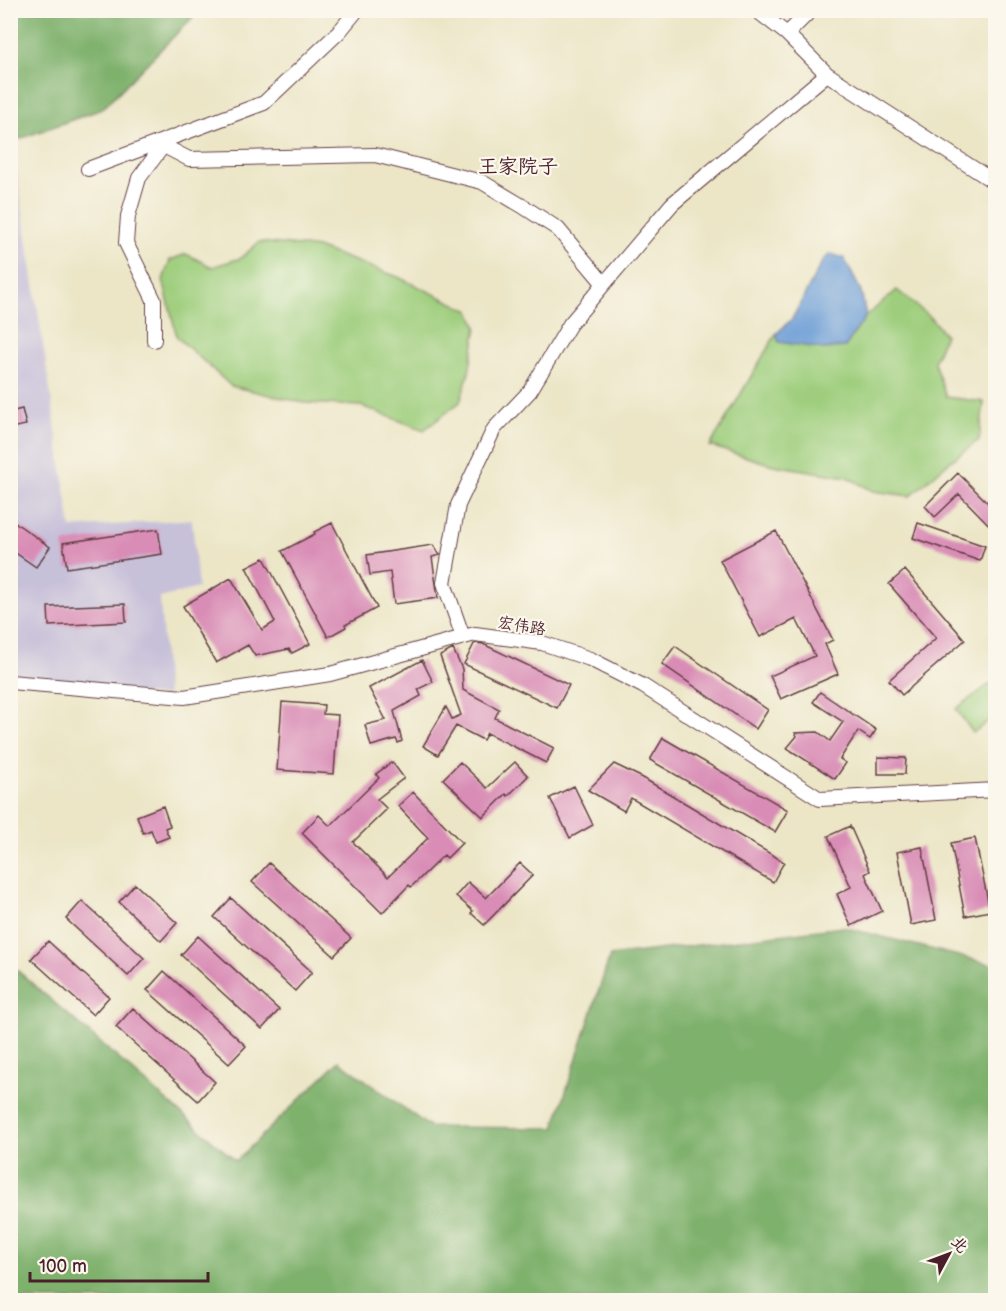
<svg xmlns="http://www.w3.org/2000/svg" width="1006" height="1311" font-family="'Balsamiq Sans','LXGW WenKai TC',sans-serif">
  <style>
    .industrial { fill: #c7c0d9 }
    .green { fill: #9ece7d; stroke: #747654; stroke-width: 1.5 }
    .forest { fill: #7eb16c; stroke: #64684c; stroke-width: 1.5 }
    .water { fill: #6c9dd6; stroke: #5b5e80; stroke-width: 1.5 }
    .building { fill: #d98db6 }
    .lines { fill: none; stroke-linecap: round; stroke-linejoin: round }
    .street-casing { stroke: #623d42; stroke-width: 16 }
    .street { stroke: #fff; stroke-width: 14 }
    .labels { text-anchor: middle; stroke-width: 4.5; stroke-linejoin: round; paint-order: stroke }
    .street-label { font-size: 16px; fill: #4a1f2b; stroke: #fbf7ec }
    .quarter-label { font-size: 20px; fill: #4a1f2b; stroke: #fbf7ec }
  </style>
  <rect width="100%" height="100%" fill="#fbf7ec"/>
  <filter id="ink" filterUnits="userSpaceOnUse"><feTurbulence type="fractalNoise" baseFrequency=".0167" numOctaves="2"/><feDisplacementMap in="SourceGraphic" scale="12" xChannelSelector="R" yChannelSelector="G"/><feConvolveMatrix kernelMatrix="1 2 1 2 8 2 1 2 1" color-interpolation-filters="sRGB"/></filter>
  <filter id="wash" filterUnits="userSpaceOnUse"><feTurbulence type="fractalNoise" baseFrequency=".008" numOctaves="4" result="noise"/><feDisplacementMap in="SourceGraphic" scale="24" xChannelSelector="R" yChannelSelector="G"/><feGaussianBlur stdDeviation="1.35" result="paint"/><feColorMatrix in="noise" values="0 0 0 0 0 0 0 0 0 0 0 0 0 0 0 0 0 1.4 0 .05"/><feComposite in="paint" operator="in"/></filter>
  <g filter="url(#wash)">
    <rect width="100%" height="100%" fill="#ece6c7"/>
    <path class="industrial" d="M12,141L71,528L192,519L198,588L160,598L167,696L11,682L10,142Z"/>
    <path class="green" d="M259,242L319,248L398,277L470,311L477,327L469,372L460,402L424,430L361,406L304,403L231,386L177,337L163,280L170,260L186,254L212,267L241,258Z
      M897,290L930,317L945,335L934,362L946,397L984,402L979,440L947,464L910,496L873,491L847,477L773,465L710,446L776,334L780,342L845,347L866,316Z
      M995,680V716L973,733L956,709Z"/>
    <path class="forest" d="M11,10H199V11L102,109L11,142Z
      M843,927L995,965V1300H11V965L236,1161L339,1061L430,1127L554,1128L610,956Z"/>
    <path class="water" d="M831,254L844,258L861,291L866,316L845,347L824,349L779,342L776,334L792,319L823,260Z"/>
    <g id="blocks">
      <path class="building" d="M22,409L26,425L10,428V412Z
        M958,473L996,511V532L959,494L935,517L925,506Z
        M10,519L50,547L36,567L10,549Z
        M332,523L377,608L345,625L346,627L328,637L282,551L315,534L314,532Z
        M918,523L985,546L980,561L913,538Z
        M158,529L162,554L67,568L63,543Z
        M776,531L833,640L825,644L838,674L781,699L770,676L815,656L796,619L760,637L720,560Z
        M433,545L440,555L432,557L438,598L394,604L390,572L370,575L367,555Z
        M264,558L310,644L292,653L289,649L255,656L248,645L216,663L183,606L231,578L262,630L275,622L246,567Z
        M905,570L965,640L902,695L889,680L936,638L889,584Z
        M125,604L126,622L49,626L48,607Z
        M476,643L483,644L569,685L557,708L464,664L474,644Z
        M675,646L768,710L756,729L662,664Z
        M453,649L462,669L463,690L499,709L495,718L554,748L546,763L487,733L483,740L456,726L438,755L423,746L446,707L452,719L461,715L440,656Z
        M422,660L433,682L418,689L421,696L394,711L402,741L398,743L396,739L371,746L365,725L386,720L369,688Z
        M820,692L876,730L870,739L858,731L840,759L846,763L835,779L787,748L797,736L795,733L818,732L830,741L843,722L813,702Z
        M282,702L324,705L323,714L338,715L334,774L277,770Z
        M663,738L788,810L775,832L650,760Z
        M878,757L906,758L905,774H878Z
        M392,762L404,778L377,799L387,809L353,842L388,877L428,838L398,806L413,792L462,843L447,858L444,855L411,887L409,885L382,913L302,833L319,815L330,826L379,778L376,774Z
        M460,762L487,788L515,762L528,776L508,796L506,794L483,817L443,779Z
        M614,764L643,778L784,862L773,882L631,798L624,811L588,790Z
        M574,786L593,825L570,838L550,798Z
        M163,806L170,826L165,828L169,837L156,842L151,830L143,833L137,816Z
        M850,826L870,871L865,874L882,911L851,926L837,894L851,887L828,836Z
        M975,838L990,911L965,916L951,843Z
        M922,847L936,920L911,925L897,852Z
        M269,863L351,938L334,956L252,882Z
        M520,863L533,875L484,925L471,913L473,911L456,896L468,882L486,898Z
        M135,884L177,923L161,941L119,902Z
        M231,898L312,972L295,991L214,917Z
        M82,901L144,958L128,976L66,919Z
        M198,936L279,1010L262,1029L181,955Z
        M48,941L109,997L93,1015L31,959Z
        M164,971L246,1046L229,1064L147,990Z
        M133,1008L215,1082L198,1101L116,1027Z"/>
    </g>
  </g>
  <g filter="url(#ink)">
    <use href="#blocks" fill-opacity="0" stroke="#623d42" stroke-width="1.5"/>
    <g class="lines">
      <defs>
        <path id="street" d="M756,10L787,34L827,74L996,183
          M787,34L811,10
          M158,143L189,159L375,155L482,182L524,207L558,229L604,284
          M88,169L264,103L339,32L357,10
          M154,340V300L126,243L128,216L139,178L163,146
          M463,637L444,583L458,505L494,429L530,391L570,324L672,204L827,74
          M10,682L184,697L330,674L475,634L542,643L590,659L643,686L820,799L996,790"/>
      </defs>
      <use href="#street" class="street-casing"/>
      <use href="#street" class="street"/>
    </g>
  </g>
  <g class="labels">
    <g class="street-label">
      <text transform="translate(522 625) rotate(9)" y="6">宏伟路</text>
    </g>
    <g class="quarter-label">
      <text x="518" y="173">王家院子</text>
    </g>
  </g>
  <rect width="1006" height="1311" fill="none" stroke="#fbf7ec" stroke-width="36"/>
  <g transform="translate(949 1254) rotate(49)" stroke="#fbf7ec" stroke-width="4.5" paint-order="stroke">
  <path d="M0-4.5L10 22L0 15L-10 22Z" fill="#4a1f2b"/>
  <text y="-9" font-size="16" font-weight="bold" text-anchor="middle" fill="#4a1f2b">北</text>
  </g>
  <path d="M30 1272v9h178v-9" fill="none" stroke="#4a1f2b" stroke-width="3"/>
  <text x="39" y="1272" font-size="18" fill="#4a1f2b" stroke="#fbf7ec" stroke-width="4.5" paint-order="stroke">100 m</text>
</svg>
